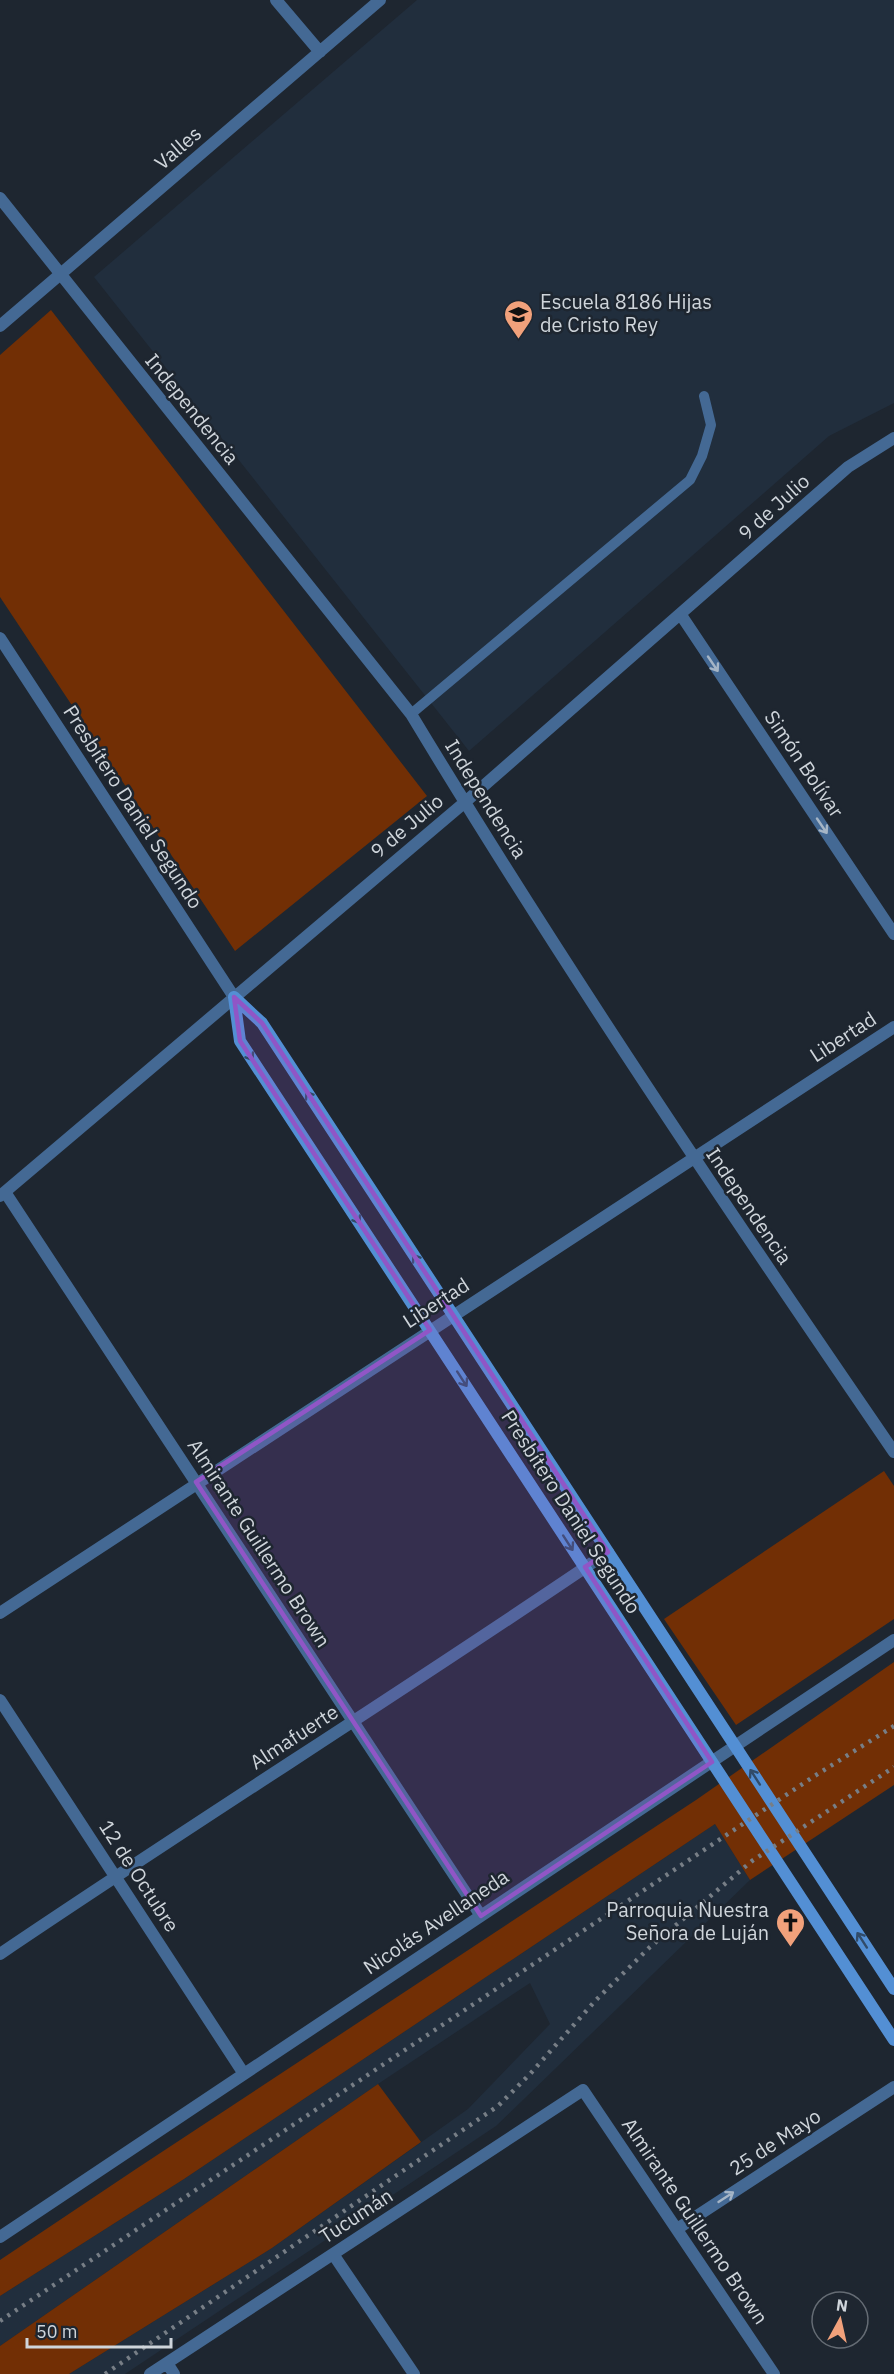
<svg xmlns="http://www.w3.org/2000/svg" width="894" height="2374" font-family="'IBM Plex Sans',sans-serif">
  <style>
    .built { fill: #212e3d }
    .green { fill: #722f05 }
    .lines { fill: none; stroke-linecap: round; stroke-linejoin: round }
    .service { stroke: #446994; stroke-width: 10 }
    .minor { stroke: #446994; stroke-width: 12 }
    .secondary { stroke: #538fd4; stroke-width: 12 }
    .rail { stroke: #777e86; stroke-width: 4.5; stroke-dasharray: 3 6; stroke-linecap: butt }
    .oneway { stroke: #a5b5c6 }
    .oneway2 { stroke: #314b69 }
    .marked { fill: #9056c6; fill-opacity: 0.2; stroke: #9056c6; stroke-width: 4.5; stroke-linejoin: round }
    .labels { text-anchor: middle; stroke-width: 5; stroke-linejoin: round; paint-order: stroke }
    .street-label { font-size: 20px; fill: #cfd5db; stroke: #1e2630 }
    .poi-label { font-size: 20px; fill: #cfd5db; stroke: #1e2630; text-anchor: start }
  </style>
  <rect width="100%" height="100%" fill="#1e2630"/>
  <path class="built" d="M417,0H894V403L829,436L469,751L94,277Z
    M715,1824L750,1880L496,2126L125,2374H69L272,2248L468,2109L550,2024L530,1983L378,2084L0,2346V2296L184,2179Z"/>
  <path class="green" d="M51,310L427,796L235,951L0,597V355Z
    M884,1471L894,1486V1619L736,1725L664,1619Z
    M894,1662V1785L750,1880L715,1824L184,2179L0,2296V2260L139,2167L696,1800Z
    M378,2084L421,2142L272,2248L69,2374H0V2346Z"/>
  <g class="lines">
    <path class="service" d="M411,714L690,480L702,456L711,425L704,396"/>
    <path class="minor" d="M276,0L320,52
      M0,198L411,714C563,966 728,1210 894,1452
      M0,326L380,0
      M681,615L894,934
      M0,638L234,997
      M5,1192L481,1916
      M0,1196L464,803L848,467L894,438
      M0,1613L894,1027
      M0,1700L244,2074
      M0,1954C201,1818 407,1689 608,1552
      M677,2229L894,2087
      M0,2237L894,1640
      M333,2254L414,2374
      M167,2363L174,2374
      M150,2374L583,2090L774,2374"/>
    <path class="secondary" d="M234,997L240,1041L894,2040
      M234,997L262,1023L894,1989"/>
    <path class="rail" d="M0,2321L813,1777L894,1726
      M105,2374L498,2106L530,2074L596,2000L650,1947L752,1861L894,1767"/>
  </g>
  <defs><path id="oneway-shaft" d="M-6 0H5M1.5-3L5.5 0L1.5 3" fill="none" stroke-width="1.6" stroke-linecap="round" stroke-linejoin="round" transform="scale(1.5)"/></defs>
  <g class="oneway">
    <use href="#oneway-shaft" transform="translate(713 664) rotate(56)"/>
    <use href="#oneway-shaft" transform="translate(822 826) rotate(56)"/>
    <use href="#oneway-shaft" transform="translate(726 2197) rotate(-33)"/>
  </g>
  <g class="oneway2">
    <use href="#oneway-shaft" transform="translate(248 1053) rotate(57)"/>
    <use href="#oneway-shaft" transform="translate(311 1099) rotate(-123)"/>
    <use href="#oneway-shaft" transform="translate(355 1216) rotate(57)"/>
    <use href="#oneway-shaft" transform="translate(418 1262) rotate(-123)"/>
    <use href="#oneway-shaft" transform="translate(462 1379) rotate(57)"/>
    <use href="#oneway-shaft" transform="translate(568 1543) rotate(57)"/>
    <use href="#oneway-shaft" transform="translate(755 1777) rotate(-123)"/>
    <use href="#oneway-shaft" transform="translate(862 1940) rotate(-123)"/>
  </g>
  <path class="marked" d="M234,997L262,1023L608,1552L585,1567L712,1762L481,1916L196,1482L430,1330L240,1041Z"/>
  <defs>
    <symbol id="school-pin" viewBox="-11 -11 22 30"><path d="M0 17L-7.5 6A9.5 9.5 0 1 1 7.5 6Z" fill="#f1a17b" stroke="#1e2630"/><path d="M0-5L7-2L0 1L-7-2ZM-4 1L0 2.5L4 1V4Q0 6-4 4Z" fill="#111"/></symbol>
    <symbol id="church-pin" viewBox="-11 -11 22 30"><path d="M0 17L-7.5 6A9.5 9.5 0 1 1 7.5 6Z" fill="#f1a17b" stroke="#1e2630"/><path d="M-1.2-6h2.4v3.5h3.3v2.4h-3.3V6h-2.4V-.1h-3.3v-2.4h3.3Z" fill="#111"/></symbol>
  </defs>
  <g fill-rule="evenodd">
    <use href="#school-pin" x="502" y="298" width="33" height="45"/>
    <use href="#church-pin" x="774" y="1906" width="33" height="45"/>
  </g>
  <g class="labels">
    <g class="street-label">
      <text transform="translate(178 148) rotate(-41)" y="7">Valles</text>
      <text transform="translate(192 409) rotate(51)" y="7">Independencia</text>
      <text transform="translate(774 507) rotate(-42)" y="7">9 de Julio</text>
      <text transform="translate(804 764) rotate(56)" y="7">Simón Bolívar</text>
      <text transform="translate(486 799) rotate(58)" y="7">Independencia</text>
      <text transform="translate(133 807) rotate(57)" y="7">Presbítero Daniel Segundo</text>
      <text transform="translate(407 826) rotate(-40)" y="7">9 de Julio</text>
      <text transform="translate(843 1037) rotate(-33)" y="7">Libertad</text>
      <text transform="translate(749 1206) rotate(56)" y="7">Independencia</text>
      <text transform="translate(436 1303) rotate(-33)" y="7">Libertad</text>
      <text transform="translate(571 1512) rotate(57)" y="7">Presbítero Daniel Segundo</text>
      <text transform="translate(259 1543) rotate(57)" y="7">Almirante Guillermo Brown</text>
      <text transform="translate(294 1737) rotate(-33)" y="7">Almafuerte</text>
      <text transform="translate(139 1876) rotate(57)" y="7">12 de Octubre</text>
      <text transform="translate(436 1922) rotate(-34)" y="7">Nicolás Avellaneda</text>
      <text transform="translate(775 2142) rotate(-33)" y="7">25 de Mayo</text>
      <text transform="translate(356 2216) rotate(-33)" y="7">Tucumán</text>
      <text transform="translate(695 2221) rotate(56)" y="7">Almirante Guillermo Brown</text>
    </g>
    <g class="poi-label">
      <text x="540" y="309">Escuela 8186 Hijas<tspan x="540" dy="23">de Cristo Rey</tspan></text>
      <text x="769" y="1917" text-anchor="end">Parroquia Nuestra<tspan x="769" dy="23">Señora de Luján</tspan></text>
    </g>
  </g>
  <g transform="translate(840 2320) rotate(8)"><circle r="28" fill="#1e2630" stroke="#656c74" stroke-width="1.5"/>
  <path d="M0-4.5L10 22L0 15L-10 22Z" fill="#f1a17b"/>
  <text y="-9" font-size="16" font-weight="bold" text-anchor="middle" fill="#cfd5db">N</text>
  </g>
  <path d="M27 2338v9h144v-9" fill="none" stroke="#cfd5db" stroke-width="3"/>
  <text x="36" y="2338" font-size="18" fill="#cfd5db" stroke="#1e2630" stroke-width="4.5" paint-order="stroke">50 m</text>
</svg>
